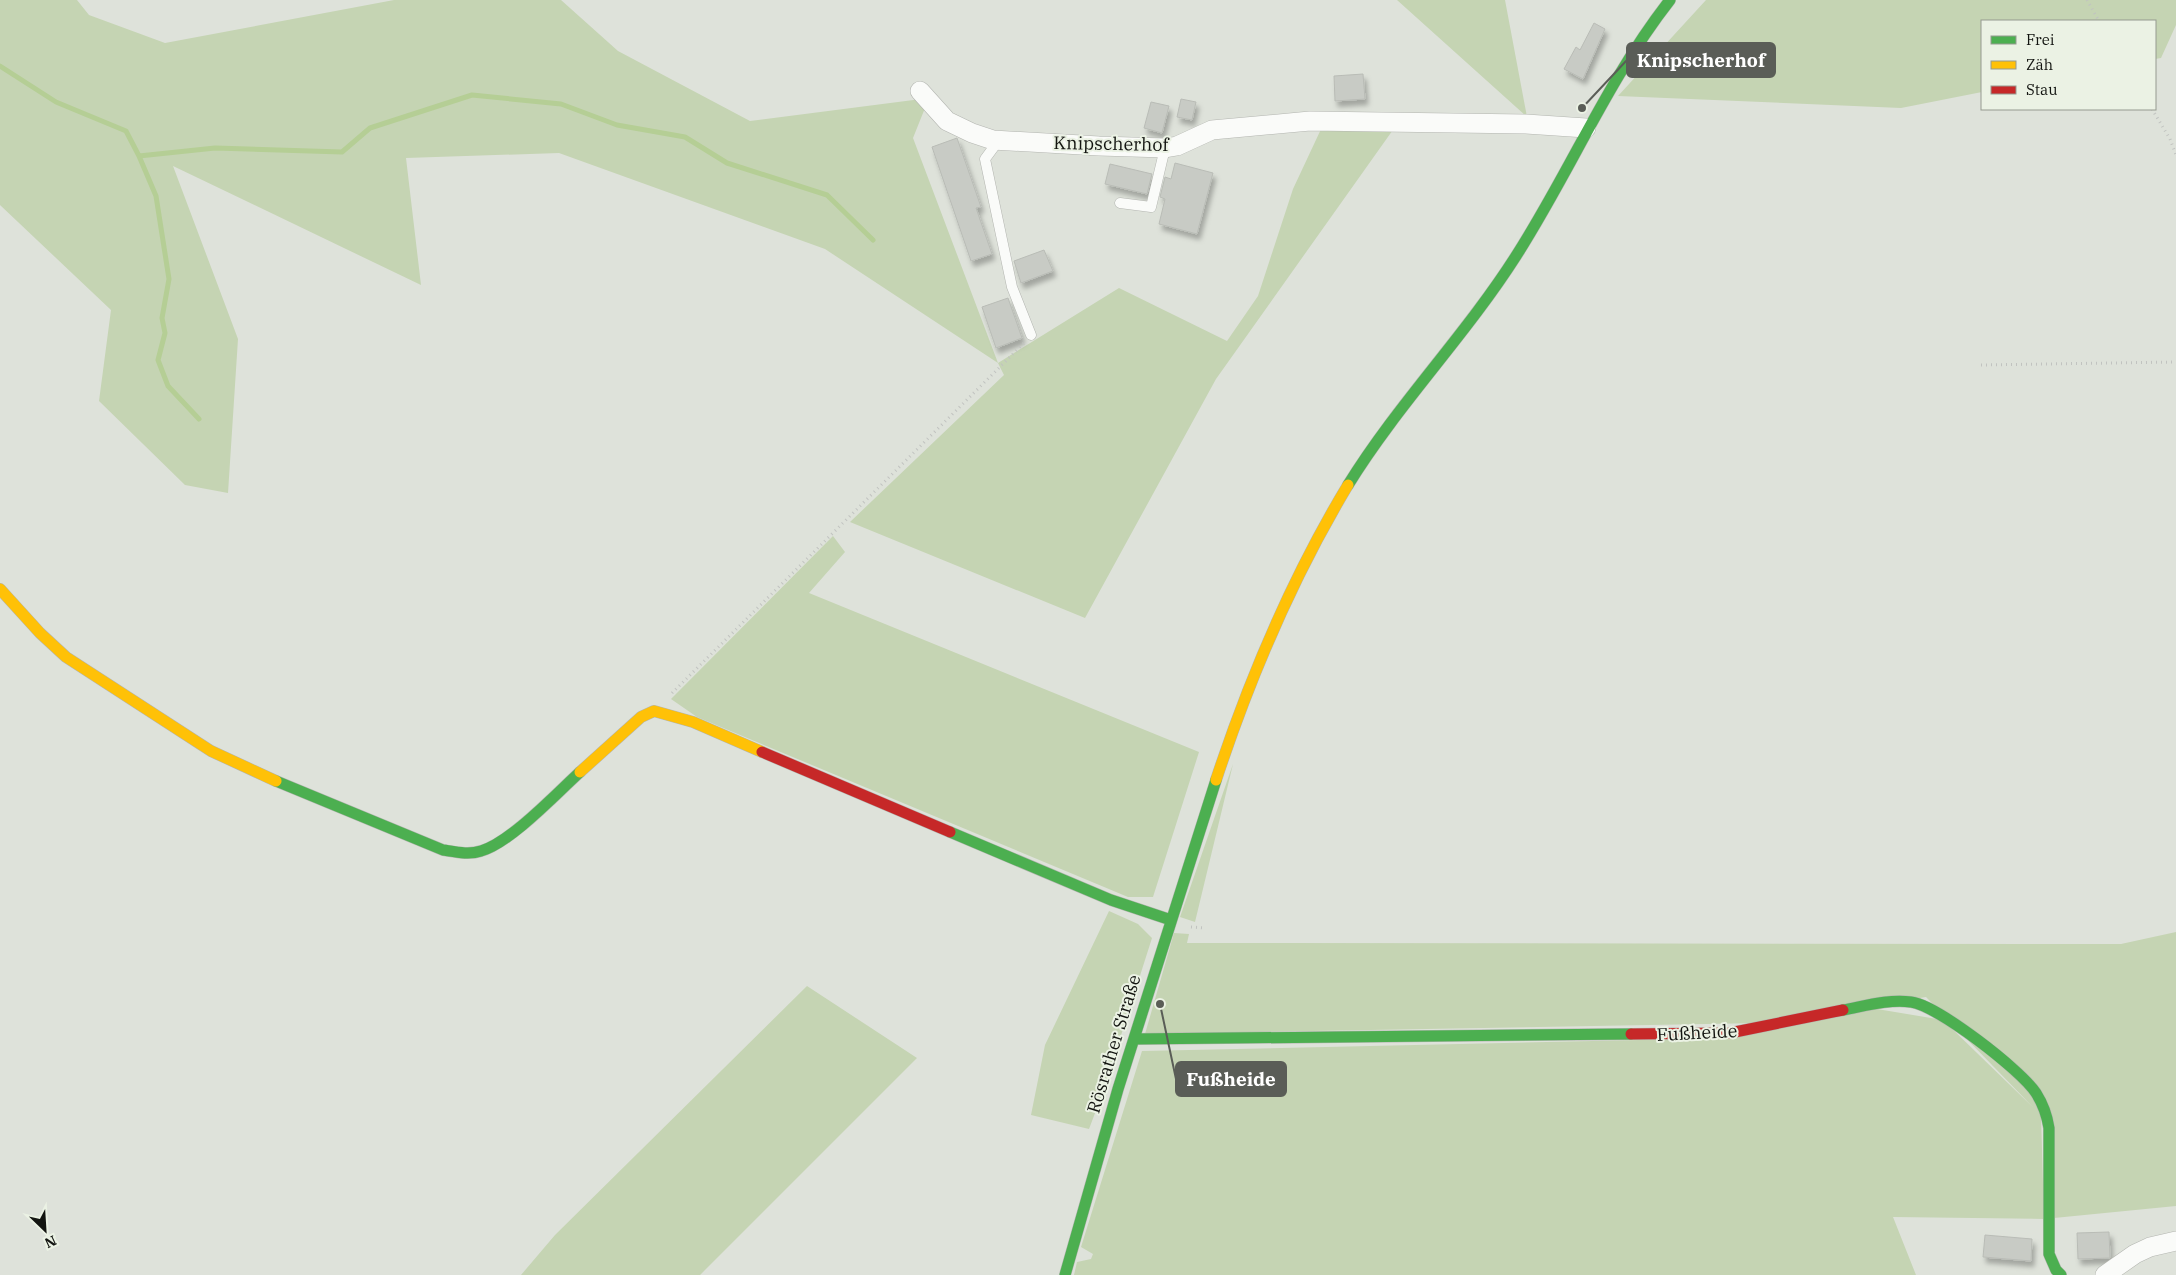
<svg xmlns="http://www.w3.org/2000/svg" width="2176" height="1275" font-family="'IBM Plex Serif',serif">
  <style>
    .green { fill: #c5d4b3 }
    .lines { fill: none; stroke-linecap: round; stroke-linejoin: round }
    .stream { stroke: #b5ce95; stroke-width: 5 }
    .building { fill: #c8cbc5; stroke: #b9bcb6; filter: url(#shadow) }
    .lane-casing { stroke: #b3b5b0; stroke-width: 11 }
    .street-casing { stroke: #b3b5b0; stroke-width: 20 }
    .fast-casing { stroke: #b3b5b0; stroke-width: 12 }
    .slow-casing { stroke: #b3b5b0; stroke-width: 12 }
    .jam-casing { stroke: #b3b5b0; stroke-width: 12 }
    .path { stroke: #c1c3c0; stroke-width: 3; stroke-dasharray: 1 4; stroke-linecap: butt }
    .lane { stroke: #fafbf9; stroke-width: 10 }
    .street { stroke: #fafbf9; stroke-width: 19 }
    .fast { stroke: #4caf50; stroke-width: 11 }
    .slow { stroke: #ffc107; stroke-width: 11 }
    .jam { stroke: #c62828; stroke-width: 11 }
    .labels { text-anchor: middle; stroke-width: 4; stroke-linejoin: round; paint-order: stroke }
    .street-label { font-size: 18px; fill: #131511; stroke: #ebf2e4 }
    .leader { fill: none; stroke: #5a5d57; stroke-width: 2 }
    .callout-dot { fill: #5a5d57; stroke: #ebf2e4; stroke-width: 2 }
    .callout { fill: #5a5d57; stroke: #5a5d57; stroke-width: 2 }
    .callout-label { font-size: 19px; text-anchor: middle; font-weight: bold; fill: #fff }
  </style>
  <defs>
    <filter id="shadow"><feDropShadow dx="3" dy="5.5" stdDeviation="2.5" flood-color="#0004"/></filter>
  </defs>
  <rect width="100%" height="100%" fill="#dee2da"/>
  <path class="green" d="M0,0H77L89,15L165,43L394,0H561L618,51L750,121L929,98L913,138L998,363L1119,288L1227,341L1258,296L1293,189L1322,127H1395L1216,379L1085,618L850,522L1004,375L998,363L825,249L559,153L406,158L421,285L173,166L238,339L228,493L185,485L99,401L111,310L0,205Z
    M1397,0H1505L1527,117Z
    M1706,0H2176V25L2161,58L2155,59V21H1982V92L1901,108L1618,96Z
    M833,536L845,552L809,593L1199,752L1153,897H1128L697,717L671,699Z
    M1233,764L1195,922L1180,917Z
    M1109,911L1138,924L1152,938L1103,1092L1089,1129L1031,1115L1045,1045Z
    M2176,932V1206L2054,1218L2055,1130L1926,997L1762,1023L1145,1034L1174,933L1189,934L1187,943L2121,944Z
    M807,986L917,1058L700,1275H521L555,1235Z
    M1871,1008L1943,1020L2041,1115L2044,1219L1893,1217L1916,1275H1074L1077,1262L1091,1259L1093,1254L1081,1247L1142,1051L1731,1038Z"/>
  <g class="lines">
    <path class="stream" d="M0,66L56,102L126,131L139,156L215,148L342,152L370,128L472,95L561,104L617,125L685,137L727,163L827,195L873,240
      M139,156L156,196L169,279L162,318L165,333L158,360L168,386L199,419"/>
  </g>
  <path class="building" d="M1594,23L1605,29L1583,79L1564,69L1576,47L1580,50Z
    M1363,74L1365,99L1335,101L1334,76Z
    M1181,99L1196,102L1192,120L1177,117Z
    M1151,102L1169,106L1162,133L1144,128Z
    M957,138L981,207L976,208L992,254L971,261L932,147Z
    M1175,163L1213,173L1197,234L1159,224L1165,199L1160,197L1165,177L1171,179Z
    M1110,164L1152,174L1147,194L1105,184Z
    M1044,250L1053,271L1021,283L1014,261Z
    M1008,298L1022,338L996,348L982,307Z
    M2109,1232L2110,1258L2078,1259L2077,1233Z
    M1985,1235L2032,1239L2031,1261L1983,1257Z"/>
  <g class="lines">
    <defs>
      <path id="lane" d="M999,140L985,159L1012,287L1031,335
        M1120,203L1151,207L1165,148"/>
      <path id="street" d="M920,91L947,121L972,133L993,140L1099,146L1165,148L1177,146L1212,130L1310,121L1526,124L1586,128
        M2105,1275L2135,1254L2150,1247L2176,1241"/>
      <path id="fast" d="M1348,485C1398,404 1465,336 1516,256C1570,172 1608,79 1670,0
        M276,781L443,850C456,852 469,855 481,851C510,843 557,793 580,772
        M950,832L1111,900L1171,920
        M1843,1010C1865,1006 1888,999 1911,1002C1937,1005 2021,1070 2036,1093C2043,1104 2047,1115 2049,1128V1254L2056,1270L2061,1275
        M1134,1039L1631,1034
        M1065,1275L1118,1089L1216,780"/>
      <path id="slow" d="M0,589L40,633L66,657L211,751L276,781
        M580,772L641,717L654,711L693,722L762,752
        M1216,780C1250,677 1292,578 1348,485"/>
      <path id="jam" d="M762,752L950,832
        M1631,1034L1730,1033L1843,1010"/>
    </defs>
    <use href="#lane" class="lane-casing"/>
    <use href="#street" class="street-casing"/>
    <use href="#fast" class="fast-casing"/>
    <use href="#slow" class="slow-casing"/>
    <use href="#jam" class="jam-casing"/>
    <path class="path" d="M2087,0L2099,21
      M2152,109L2170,139L2176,155
      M1981,365L2176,362
      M672,693L1024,343
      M1191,927L1205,928"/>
    <use href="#lane" class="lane"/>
    <use href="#street" class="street"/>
    <use href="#fast" class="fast"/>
    <use href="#slow" class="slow"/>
    <use href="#jam" class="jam"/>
  </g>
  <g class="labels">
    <g class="street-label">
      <text transform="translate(1111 144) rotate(1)" y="6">Knipscherhof</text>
      <text transform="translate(1697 1033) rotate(-3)" y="6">Fußheide</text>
      <text transform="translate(1114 1044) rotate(-73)" y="6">Rösrather Straße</text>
    </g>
  </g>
  <path class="leader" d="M1582 108L1627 60M1160 1004L1176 1079"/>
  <g class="callout-dot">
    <circle cx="1582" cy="108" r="5"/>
    <circle cx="1160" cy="1004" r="5"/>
  </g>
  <g class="callout">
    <rect x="1627" y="43" width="148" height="34" rx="5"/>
    <rect x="1176" y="1062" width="110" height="34" rx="5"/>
  </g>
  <g class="callout-label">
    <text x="1701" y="67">Knipscherhof</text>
    <text x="1231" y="1086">Fußheide</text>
  </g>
  <rect x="1981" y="20" width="175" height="90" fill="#ebf2e4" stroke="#959a90"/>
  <rect x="1991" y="36" width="25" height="8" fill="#4caf50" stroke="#959a90"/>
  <text x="2026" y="45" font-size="15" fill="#131511">Frei</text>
  <rect x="1991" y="61" width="25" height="8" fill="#ffc107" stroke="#959a90"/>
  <text x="2026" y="70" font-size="15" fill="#131511">Zäh</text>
  <rect x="1991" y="86" width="25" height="8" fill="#c62828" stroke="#959a90"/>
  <text x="2026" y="95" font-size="15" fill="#131511">Stau</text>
  <g transform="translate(45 1230) rotate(155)" stroke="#ebf2e4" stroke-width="4" paint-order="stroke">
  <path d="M0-4L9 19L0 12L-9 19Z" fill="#131511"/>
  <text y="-8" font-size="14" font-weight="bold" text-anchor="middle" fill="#131511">N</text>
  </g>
</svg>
